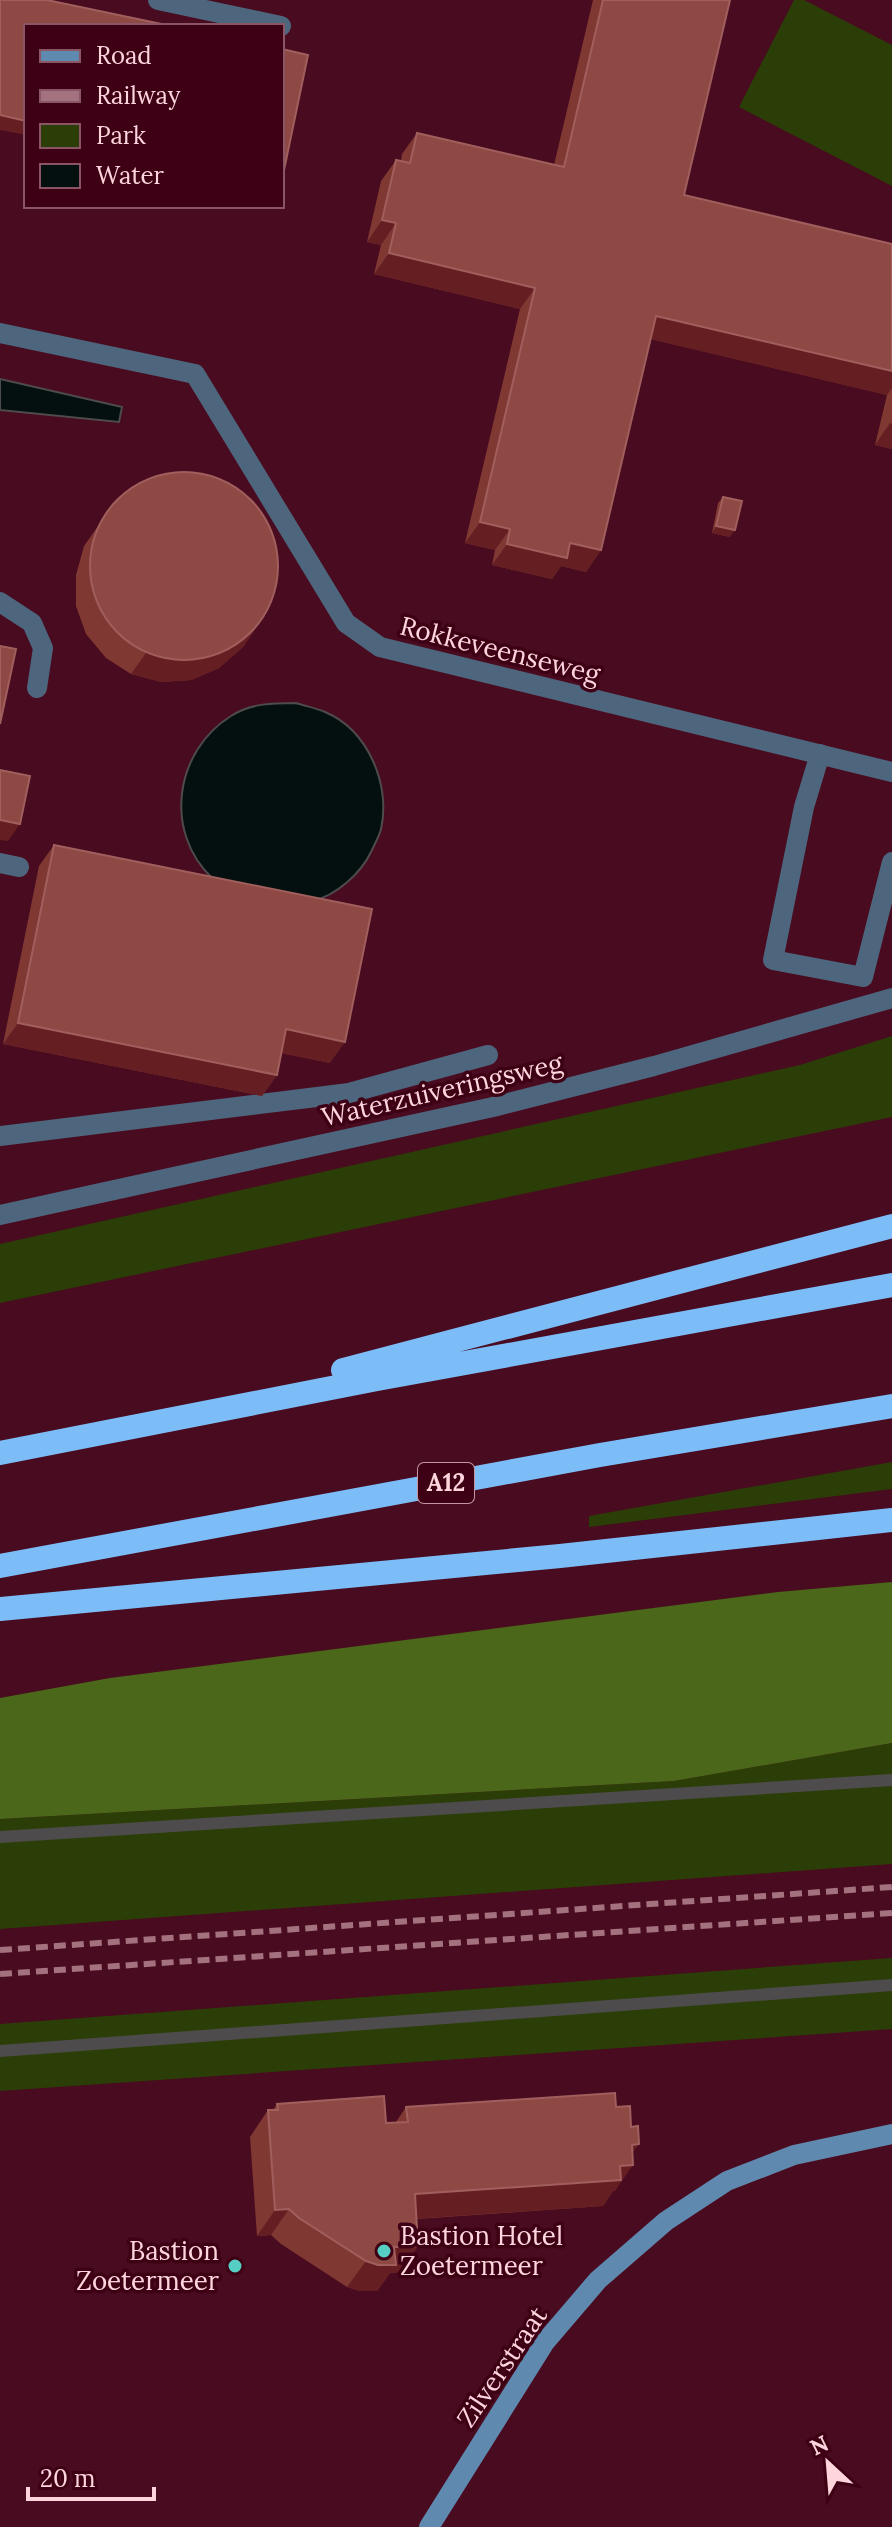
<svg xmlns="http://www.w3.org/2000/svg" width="892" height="2527" font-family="Lora,serif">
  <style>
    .green { fill: #2b3e07 }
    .forest { fill: #4b671a }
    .water { fill: #03100f; stroke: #4e4b4c; stroke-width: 2 }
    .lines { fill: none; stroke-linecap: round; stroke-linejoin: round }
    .stream { stroke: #4e4b4c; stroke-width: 12 }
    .lane { stroke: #4d667d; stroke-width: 20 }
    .street { stroke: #4d667d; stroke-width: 20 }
    .secondary { stroke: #6089af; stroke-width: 20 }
    .highway { stroke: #7cbcf7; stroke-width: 24 }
    .rail { stroke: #a4717e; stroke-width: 6; stroke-dasharray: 12 6; stroke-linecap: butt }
    .wall { fill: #803833 }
    .shaded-wall { fill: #651f23 }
    .building { fill: #8e4945; stroke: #a05f5d; stroke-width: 2 }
    .poi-dot { fill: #56cec3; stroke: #3d0015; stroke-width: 3 }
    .labels { text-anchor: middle; stroke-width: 7; stroke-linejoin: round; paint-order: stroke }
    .shield { fill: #3d0015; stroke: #c495a0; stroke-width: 2 }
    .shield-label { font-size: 24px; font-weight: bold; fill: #fed5dc }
    .street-label { font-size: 26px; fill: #fed5dc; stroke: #3d0015 }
    .poi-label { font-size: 26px; fill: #fed5dc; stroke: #3d0015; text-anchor: start }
  </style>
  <rect width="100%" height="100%" fill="#490b1f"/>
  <path class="green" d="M794,0H804L892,45V186L739,107Z
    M892,1036V1117L0,1303V1244L800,1065Z
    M892,1462V1489L589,1527V1516Z
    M892,1743V1864L0,1929V1819L674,1781Z
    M892,1958V2029L0,2091V2024Z"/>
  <path class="forest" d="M892,1582V1743L674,1781L0,1819V1698L110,1678L778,1592Z"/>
  <path class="water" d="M0,379L122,407L119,422L0,410Z
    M296,703C305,706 316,708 325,712C368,730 391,785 381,829C379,837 374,845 371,852C361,873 336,896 312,901C303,904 264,892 253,889C241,887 220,886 212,878C163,831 175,751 231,716C251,703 274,703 296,703Z"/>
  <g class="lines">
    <path class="stream" d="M0,1837L892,1780
      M0,2051L892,1985"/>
    <path class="lane" d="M158,0L281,26
      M0,602L32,623L43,648L37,688
      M820,754L804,807L773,960L863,977L892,862
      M0,863L19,867
      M0,1136L349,1093L488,1055"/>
    <path class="street" d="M0,333L195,374L346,623L380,647L892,772
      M0,1215L493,1107L654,1066L892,998"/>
    <path class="secondary" d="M429,2527L545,2342L598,2280L666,2221L727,2181L794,2155L892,2134"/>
    <path class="highway" d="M343,1370L892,1226
      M0,1453L377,1379L892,1285
      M0,1566L600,1455L892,1406
      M0,1609L560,1556L892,1520"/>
    <path class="rail" d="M0,1950L892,1887
      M0,1974L892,1913"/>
  </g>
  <path class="wall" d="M593,0H730L684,195L892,244V449L875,445L887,395L651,339L601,550L586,572L561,566L552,579L492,565L495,550L465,543L520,309L374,274L381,245L367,242L381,181L396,160L401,161L402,154L417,133L554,165Z
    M723,497L730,537L712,533L718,503Z
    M117,499L258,625L243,647L219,668L191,680L161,682L131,674L106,658L86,634L76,606V575L84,546Z
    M54,845L330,1063L281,1053L277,1075L262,1096L3,1044L39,866Z
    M277,2104L386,2123L396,2122L406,2107H616L633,2153L615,2191H613L603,2206L417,2219L418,2246L400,2272L390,2273L377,2291H360L347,2287L281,2244L271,2235L257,2236L250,2137L268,2110H273Z"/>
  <path class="shaded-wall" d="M0,115L26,121V135L0,130Z
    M382,220L396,223L381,245L367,242Z
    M389,253L535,288L520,309L374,274Z
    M656,316L892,371V388L887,395L641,337Z
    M890,423L892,424V449L875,445Z
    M480,522L510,529L495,550L465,543Z
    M716,526L735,530L730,537L712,533Z
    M570,543L601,550L586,572L561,566L552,579L492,565L507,544Z
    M258,625L243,647L219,668L191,680L161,682L131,674L146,653Z
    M0,820L20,824L8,841L0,840Z
    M18,1023L277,1075L262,1096L3,1044Z
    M286,1029L345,1042L330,1063L271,1051Z
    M639,2144L623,2166L633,2165L615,2191H613L603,2206L397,2220L415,2194Z
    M289,2209L271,2235L257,2236L275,2210Z
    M418,2246L400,2272L390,2273L377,2291H360L347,2287L366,2261L394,2247Z"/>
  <path class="building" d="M0,0H47L171,26H26V121L0,115Z
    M603,0H730L684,195L892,244V371L656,316L601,550L570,543L567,558L507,544L510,529L480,522L535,288L389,253L396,223L382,220L396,160L410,163L417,133L564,167Z
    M282,49L308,55L283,175H282Z
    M90 566a94 94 0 1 1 188 0a94 94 0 1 1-188 0Z
    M723,497L742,501L735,530L716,526Z
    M0,646L16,649L0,724Z
    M0,770L30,776L20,824L0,820Z
    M54,845L372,909L345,1042L286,1029L277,1075L18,1023Z
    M615,2093L616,2107L630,2106L631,2127L638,2126L639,2144L632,2145L633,2165L620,2166L621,2180L415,2194L418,2246L394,2247L396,2265H378L366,2261L299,2218L289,2209L275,2210L268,2110H278L277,2104L384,2096L386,2123L408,2122L406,2107Z"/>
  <g class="poi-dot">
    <circle cx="384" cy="2251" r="8"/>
    <circle cx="235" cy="2266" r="8"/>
  </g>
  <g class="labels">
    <rect class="shield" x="418" y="1463" width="56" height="40" rx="6"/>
    <g class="shield-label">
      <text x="446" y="1491">A12</text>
    </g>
    <g class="street-label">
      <text transform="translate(500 650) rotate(14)" y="9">Rokkeveenseweg</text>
      <text transform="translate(442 1090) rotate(-13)" y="9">Waterzuiveringsweg</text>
      <text transform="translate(502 2367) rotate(-56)" y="9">Zilverstraat</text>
    </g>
    <g class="poi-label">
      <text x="400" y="2245">Bastion Hotel<tspan x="400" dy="30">Zoetermeer</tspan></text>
      <text x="219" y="2260" text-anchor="end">Bastion<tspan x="219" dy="30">Zoetermeer</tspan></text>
    </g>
  </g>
  <rect x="24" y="24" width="260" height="184" fill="#3d0015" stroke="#8a5565" stroke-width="2"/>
  <rect x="40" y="50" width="40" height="12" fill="#6089af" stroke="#8a5565" stroke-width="2"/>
  <text x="96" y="64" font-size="24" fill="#fed5dc">Road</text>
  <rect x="40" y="90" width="40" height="12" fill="#a4717e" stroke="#8a5565" stroke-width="2"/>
  <text x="96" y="104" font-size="24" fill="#fed5dc">Railway</text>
  <rect x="40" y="124" width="40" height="24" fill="#2b3e07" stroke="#8a5565" stroke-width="2"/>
  <text x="96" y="144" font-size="24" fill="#fed5dc">Park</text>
  <rect x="40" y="164" width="40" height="24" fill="#03100f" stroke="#8a5565" stroke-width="2"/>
  <text x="96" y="184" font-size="24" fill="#fed5dc">Water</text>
  <g transform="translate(828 2463) rotate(334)" stroke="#3d0015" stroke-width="6" paint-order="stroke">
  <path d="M0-6L14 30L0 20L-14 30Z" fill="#fed5dc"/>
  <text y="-12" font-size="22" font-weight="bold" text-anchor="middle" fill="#fed5dc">N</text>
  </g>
  <path d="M28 2487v12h126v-12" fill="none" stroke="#fed5dc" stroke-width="4"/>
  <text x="40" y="2487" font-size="24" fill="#fed5dc" stroke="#3d0015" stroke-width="6" paint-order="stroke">20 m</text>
</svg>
